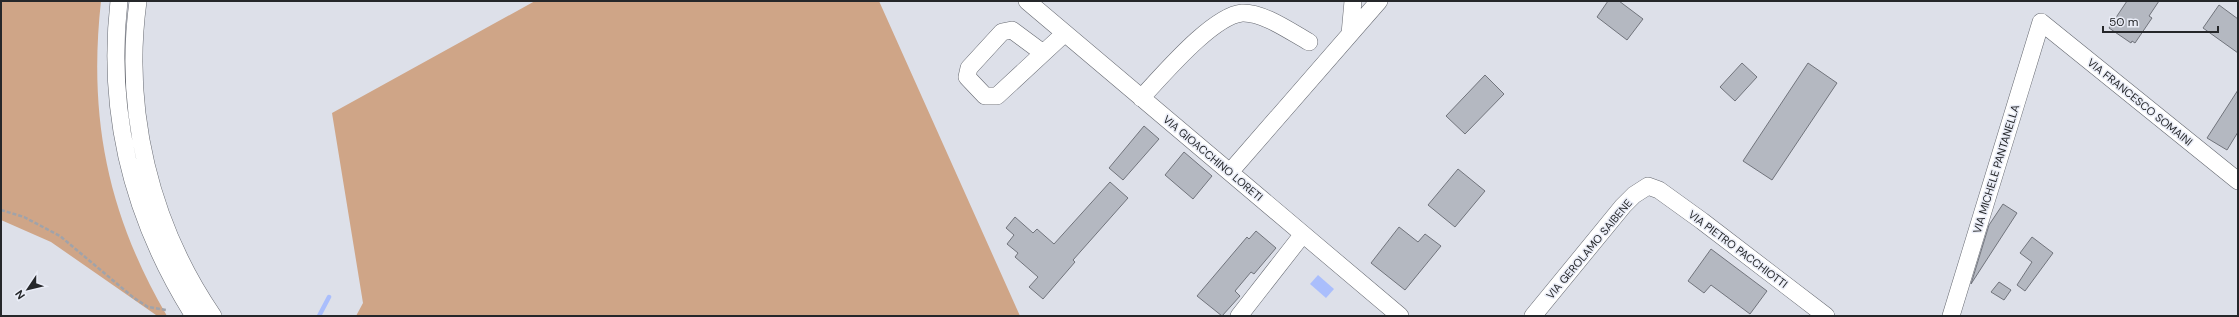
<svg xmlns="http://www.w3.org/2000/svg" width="2239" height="317" font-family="'DM Sans',sans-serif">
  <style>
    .green { fill: #cfa587 }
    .water { fill: #aabefc }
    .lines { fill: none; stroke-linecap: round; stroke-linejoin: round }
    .stream { stroke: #aabefc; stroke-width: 4.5 }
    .building { fill: #b4b8c1; stroke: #71747c }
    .minor-casing { stroke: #666971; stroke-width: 18 }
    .path { stroke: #a0a3aa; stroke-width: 2.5; stroke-dasharray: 4 2; stroke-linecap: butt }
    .minor { stroke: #fff; stroke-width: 17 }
    .labels { text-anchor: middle; stroke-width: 3; stroke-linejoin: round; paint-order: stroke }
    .street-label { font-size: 11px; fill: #25272a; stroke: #eaedf7 }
  </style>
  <rect width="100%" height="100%" fill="#dde0e9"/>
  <path class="green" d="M1,1H101C88,118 108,215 167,316L156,315L51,242L1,220Z
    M535,1H879L1020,316H356L363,303L332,113Z"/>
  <path class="water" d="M1318,275L1334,289L1326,298L1310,284Z"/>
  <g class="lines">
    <path class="stream" d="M319,316L329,297"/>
  </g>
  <path class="building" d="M1608,1H1619L1643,19L1627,40L1597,17Z
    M2127,1H2159L2149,16L2152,18L2135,43L2132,41L2131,43L2109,28Z
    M2219,5L2238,19V53L2203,28Z
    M1742,63L1757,77L1735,101L1720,87Z
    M1808,63L1837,83L1772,180L1743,161Z
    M1485,75L1504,94L1465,134L1446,116Z
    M2238,90V132L2227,150L2207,138Z
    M1144,126L1159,139L1123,180L1109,168Z
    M1184,152L1212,176L1193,199L1165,175Z
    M1458,169L1485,191L1455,227L1428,205Z
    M1110,182L1128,198L1073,260L1075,262L1043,299L1029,287L1038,277L1015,257L1018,253L1007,244L1014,235L1006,228L1015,217L1033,233L1037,229L1054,244Z
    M2003,204L2017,213L1971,284L1989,225Z
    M1399,227L1418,242L1425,234L1441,246L1405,290L1371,263Z
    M1256,231L1276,248L1254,274L1251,272L1235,291L1240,296L1222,316L1197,296L1247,237L1249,239Z
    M2032,237L2053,253L2025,291L2017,285L2032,262L2020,253Z
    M1711,249L1767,291L1750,314L1711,285L1704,293L1688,281Z
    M1999,282L2011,290L2004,300L1991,292Z"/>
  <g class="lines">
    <defs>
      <path id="minor" d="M119,1C106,115 133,219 194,316
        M138,1C123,111 150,224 213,316
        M1027,1L1400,316
        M1350,34L1353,1
        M1043,53L1012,30L1002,32L969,68L967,77L985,96H997L1065,33
        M1141,98C1162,76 1212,16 1242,13C1263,12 1291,32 1309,42
        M1230,172L1379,1
        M1239,316L1303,234
        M1533,316L1623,206L1634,195L1648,186L1659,190L1702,221L1826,316
        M1951,316L2041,22L2238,181"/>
    </defs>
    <use href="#minor" class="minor-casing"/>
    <path class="path" d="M1,210L24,217L60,236L134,298L148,307L166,310"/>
    <use href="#minor" class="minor"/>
  </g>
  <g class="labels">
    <g class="street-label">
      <text transform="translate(2140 102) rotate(39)" y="4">VIA FRANCESCO SOMAINI</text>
      <text transform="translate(1213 158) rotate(40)" y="4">VIA GIOACCHINO LORETI</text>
      <text transform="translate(1996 169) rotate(-73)" y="4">VIA MICHELE PANTANELLA</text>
      <text transform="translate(1589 249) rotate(-50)" y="4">VIA GEROLAMO SAIBENE</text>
      <text transform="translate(1738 249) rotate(37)" y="4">VIA PIETRO PACCHIOTTI</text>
    </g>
  </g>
  <rect width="2239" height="317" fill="none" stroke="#25272a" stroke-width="4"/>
  <g transform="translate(28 289) rotate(235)" stroke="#eaedf7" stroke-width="3" paint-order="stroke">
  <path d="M0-3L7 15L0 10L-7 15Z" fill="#25272a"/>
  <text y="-6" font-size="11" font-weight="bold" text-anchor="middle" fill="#25272a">N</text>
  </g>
  <path d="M2103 26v6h115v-6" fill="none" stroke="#25272a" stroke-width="2"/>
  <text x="2109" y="26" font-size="12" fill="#25272a" stroke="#eaedf7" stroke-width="3" paint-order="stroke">50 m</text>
</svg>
